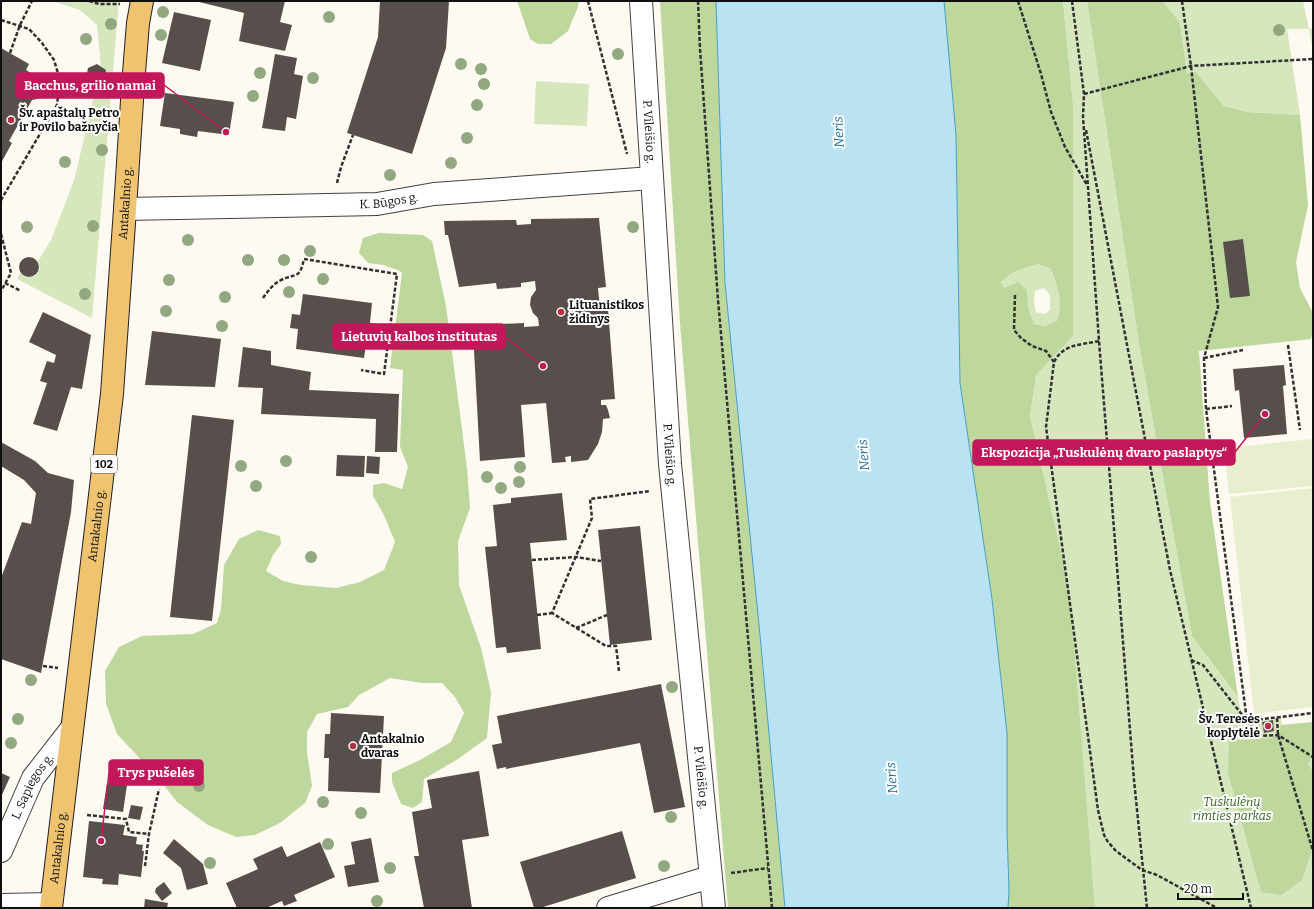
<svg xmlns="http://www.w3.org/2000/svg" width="1314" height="909" font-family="Bitter,serif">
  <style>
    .green { fill: #d7e7bd; fill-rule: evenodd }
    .forest { fill: #bdd79d; fill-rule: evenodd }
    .pitch { fill: #e7efce }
    .water { fill: #b9e3f3; stroke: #45a0c5 }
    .building { fill: #574f4c }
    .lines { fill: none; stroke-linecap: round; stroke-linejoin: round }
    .street-casing { stroke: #424242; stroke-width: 24 }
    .primary-casing { stroke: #202020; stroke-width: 24 }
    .path { stroke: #313131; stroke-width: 2.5; stroke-dasharray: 4 2; stroke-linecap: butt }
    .street { stroke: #fff; stroke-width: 22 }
    .primary { stroke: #f0c370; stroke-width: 22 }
    .tree { fill: #91a880 }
    .poi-dot { fill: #b72f44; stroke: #fff; stroke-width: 1.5 }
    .labels { text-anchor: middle; stroke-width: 4; stroke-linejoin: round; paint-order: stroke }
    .shield { fill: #fff; stroke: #575757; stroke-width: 1 }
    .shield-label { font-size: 11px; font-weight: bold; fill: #0f0f0f }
    .poi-label { font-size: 12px; font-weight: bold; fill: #0f0f0f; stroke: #fff; text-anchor: start }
    .street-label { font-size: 12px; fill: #0f0f0f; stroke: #fff }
    .park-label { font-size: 12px; font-style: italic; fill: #376423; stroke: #fff }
    .water-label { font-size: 13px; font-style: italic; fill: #1f719a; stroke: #fff }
    .leader { fill: none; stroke: #c2185b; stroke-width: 1.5 }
    .callout-dot { fill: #c2185b; stroke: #fff; stroke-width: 1.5 }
    .callout { fill: #c2185b; stroke: #c2185b; stroke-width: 1.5 }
    .callout-label { font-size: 13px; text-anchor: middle; font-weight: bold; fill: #fff }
  </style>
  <rect width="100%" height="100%" fill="#fefaf2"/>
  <path class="green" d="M52,1H119L92,318L17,279L20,273L27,277L35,276L40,269L38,261L51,240L74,180L97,84L105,81L106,70L101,67L97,25L80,10Z
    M1063,1H1087L1140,350L1192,636L1238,697L1243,723L1281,718L1282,725L1313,722V908H1095L1070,591L1030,416L1036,375L1073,336V105Z
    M1163,1H1303L1309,29L1313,28V52L1309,29H1287L1300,115L1247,112L1224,106L1196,72L1187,73L1180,23Z
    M536,81L589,84L587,126L534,124Z
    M1038,264L1051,269C1058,290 1063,299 1057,321L1045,326L1034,324L1029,312L1027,290L1004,288L1001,282C1013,271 1022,268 1038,264ZM1044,288L1050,295V310L1045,314L1036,312L1034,301L1035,291Z"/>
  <path class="forest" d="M517,1H579L578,7L568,31L551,44H538L530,39Z
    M660,1H716L725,283L760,635L785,908H728L680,323Z
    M944,1H1063L1073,105V336L1036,375L1030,416L1070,591L1095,908H1008L1009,890L1007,831V733L992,599L960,383L956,135ZM1038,264L1051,269C1058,289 1063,300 1057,321L1045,326L1034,324L1029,312L1027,290L1018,282L1004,288L1001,282C1012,271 1023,268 1038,264Z
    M1087,1H1163L1180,23L1187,73L1196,72L1224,106L1247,112L1300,115L1308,205L1296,262L1300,288L1313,313V332L1311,339L1199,351L1210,502L1238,697L1192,636L1140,350Z
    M379,233L423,235L432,241L446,306L467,468L470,508L458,541L459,585L481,648L491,692L487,738L458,759L424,779L422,802L413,808L401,804L392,782V773L420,760L451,742L464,713L455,697L442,683H422L390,678L359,695L348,707L317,714L307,732V752L312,786L305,803L280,823L255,835L236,837L208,825L177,802L159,779L117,734L106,704L105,671L119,647L142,636L193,634L217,623L221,609L224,565L239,539L258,530L280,536L281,544L273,555L266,571L283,581L301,585L336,588L360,582L384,570L395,542L384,515L373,496V485L384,483L402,489L408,467L400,447L403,370L390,368L402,273L398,270L383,265L368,263L359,253L363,238Z
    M1313,722V757L1308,764L1313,772V847L1302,880L1281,895L1261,892L1228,773L1229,741L1272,738L1279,732L1281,725Z"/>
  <path class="pitch" d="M1313,439V486L1229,494L1224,448Z
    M1313,488V707L1254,714L1230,497Z"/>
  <path class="water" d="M716,1H944L956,135L960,383L992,599L1007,733V831L1009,890L1008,908H785L760,635L725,283Z"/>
  <path class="building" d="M195,1H285L280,22L292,25L285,51L239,41L244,13Z
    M380,1H449L446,48L412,154L347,133L378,37Z
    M174,12L211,20L200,71L162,63Z
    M1,48L29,64L26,70L43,80L47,89L42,98L32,100L9,141L12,143L1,163Z
    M275,54L297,58L294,74L303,76L296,119L287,117L285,131L262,128Z
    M97,64L106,70L105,81L95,85L86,79L88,68Z
    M165,93L234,102L229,135L198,131L197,137L180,134V129L160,126Z
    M599,218L606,287L598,288L600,309H608L615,399L601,400V405H606L608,410L610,418L603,419L602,432L598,444L588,460L571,462V456L565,457L566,462L552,463L546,403L521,405L525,457L480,461L473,332L502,330L501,324L524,323V327L539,326L538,318L533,313L530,305L531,297L536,290L535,281L521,283V287L497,289L496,283L459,287L448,235H445L444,221L516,220L517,225L531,224V219Z
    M1243,239L1250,296L1230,298L1223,242Z
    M19 267a10 10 0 1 1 20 0a10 10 0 1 1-20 0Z
    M303,294L372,303L370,323L380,324L378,340L367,338L364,358L296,349L298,329L290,328L292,314L300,315Z
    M43,312L91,335L82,389L71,387L57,431L33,424L47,383L40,381L47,361L54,363L56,355L29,342Z
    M152,331L221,339L215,387L145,385Z
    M243,347L271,351V365L311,372L309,390L399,394L397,452H375L376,419L261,414L263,388L238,387Z
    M1284,365L1286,385L1283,386L1287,434L1244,438L1239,390L1235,391L1233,369Z
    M192,415L234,420L212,621L170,617Z
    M1,442L35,461L48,473L74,480L71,512L41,673L1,659V578L22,522L31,524L36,493L24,480L1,466Z
    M337,455L365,456L364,477L336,476Z
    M367,456L380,457L379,474L366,473Z
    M562,493L567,540L530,543L541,649L507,653L506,647L496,648L485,547L497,546L493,505L511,503V498Z
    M640,526L652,640L610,645L598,530Z
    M661,684L685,807L654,813L640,743L506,769V767L497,769L492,745L502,743L497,716Z
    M331,713L384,716L380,793L328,791L329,758H324L325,734H330Z
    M1273,720L1274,731L1264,733L1262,722Z
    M479,771L489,836L462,840L472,908H424L414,856H419L412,812L432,808L427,780Z
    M1,773L10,777L1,797Z
    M107,783L127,785L123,812L103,809Z
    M131,805L143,807L140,820L128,818Z
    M89,821L125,825L123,835L137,837L136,844L143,845L142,851H144L141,877L119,874L118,885L102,884L103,879L83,877Z
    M622,831L636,878L540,908H534L520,862Z
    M371,838L379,882L348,887L344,866L355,864L351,842Z
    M174,839L203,864L208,884L187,890L181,868L163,853Z
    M320,842L335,877L294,895L297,901L284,906L282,901L266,908H237L226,883L258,869L253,859L282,846L287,857Z
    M164,882L172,893L162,901L155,892L156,888Z
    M145,899L168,903L167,908H144Z"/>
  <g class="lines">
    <defs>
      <g id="street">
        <path id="s1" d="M641,1L670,464L714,908"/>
        <path id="s2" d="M125,209L377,204L434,194L652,178"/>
        <path id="s3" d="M1,851L33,778L72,728"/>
        <path d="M1,905L51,904"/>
        <path d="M608,908L710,877"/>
      </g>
      <g id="primary">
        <path id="s4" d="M51,908L112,394L125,209L133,85L138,23L142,1"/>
      </g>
    </defs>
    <use href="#street" class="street-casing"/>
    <use href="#primary" class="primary-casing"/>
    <path class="path" d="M89,1L99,4H120
      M588,1L627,154
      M698,1L700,49L718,300L772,908
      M1018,1L1041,74L1051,112L1065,147L1087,185
      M1072,1L1084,94L1083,117L1099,341L1134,780L1147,908
      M1182,1L1191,66L1218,307L1204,358L1206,409L1247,721
      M1,20L29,29L42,43L54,60L60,80L57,105L1,200
      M10,53L20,25L32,1
      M1084,94L1191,66L1313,59
      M1086,130L1170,570L1251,908
      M337,183L341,167L353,135
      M1,234L11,273L1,291
      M5,283L21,291
      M1015,295L1014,330L1021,338L1032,346L1046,351L1054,362
      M263,298C268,291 273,284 281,280C298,272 299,280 304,259L397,274L384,374L361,370
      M1099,341C1080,345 1063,344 1054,362L1046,427L1098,810L1104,835L1108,842L1116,851L1142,870L1157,875L1217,908
      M1288,345L1300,430
      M1204,358L1243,350
      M1206,409L1232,406
      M532,560L576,557L601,561
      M537,615L552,613
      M576,628L607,615
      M1191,660L1203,665L1247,721L1258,736L1278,735L1313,757
      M43,666L58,668
      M619,671L616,646H606L552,613L592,518L590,499L650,491
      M1277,718L1278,735L1313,851
      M1247,721L1313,713
      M87,815L126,819L129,832L149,834
      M145,866L149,834L159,789
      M731,873L768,868"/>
    <use href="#street" class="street"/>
    <use href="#primary" class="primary"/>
  </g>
  <g class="tree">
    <circle cx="163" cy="12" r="6"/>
    <circle cx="329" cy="17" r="6"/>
    <circle cx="111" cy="24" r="6"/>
    <circle cx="1279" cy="30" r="6"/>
    <circle cx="161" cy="35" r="6"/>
    <circle cx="86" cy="39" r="6"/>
    <circle cx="618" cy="54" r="6"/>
    <circle cx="461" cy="64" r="6"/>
    <circle cx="481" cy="69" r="6"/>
    <circle cx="260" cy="73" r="6"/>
    <circle cx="313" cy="78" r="6"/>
    <circle cx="484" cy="84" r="6"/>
    <circle cx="253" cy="96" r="6"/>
    <circle cx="477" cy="105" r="6"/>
    <circle cx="467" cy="138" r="6"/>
    <circle cx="102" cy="150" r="6"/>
    <circle cx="65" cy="162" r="6"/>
    <circle cx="451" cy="163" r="6"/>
    <circle cx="390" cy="175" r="6"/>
    <circle cx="93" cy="226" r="6"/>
    <circle cx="27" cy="227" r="6"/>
    <circle cx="633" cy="227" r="6"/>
    <circle cx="188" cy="240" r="6"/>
    <circle cx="310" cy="251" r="6"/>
    <circle cx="248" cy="260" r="6"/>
    <circle cx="284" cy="260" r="6"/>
    <circle cx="323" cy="279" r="6"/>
    <circle cx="169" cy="280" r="6"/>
    <circle cx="289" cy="292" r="6"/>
    <circle cx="85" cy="294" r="6"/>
    <circle cx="225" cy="297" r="6"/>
    <circle cx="166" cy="311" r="6"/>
    <circle cx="222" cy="326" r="6"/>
    <circle cx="286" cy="461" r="6"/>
    <circle cx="241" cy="466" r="6"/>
    <circle cx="520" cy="467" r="6"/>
    <circle cx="487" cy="477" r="6"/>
    <circle cx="519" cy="482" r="6"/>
    <circle cx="256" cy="486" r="6"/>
    <circle cx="501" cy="488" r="6"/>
    <circle cx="311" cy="557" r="6"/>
    <circle cx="31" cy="680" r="6"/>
    <circle cx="672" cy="687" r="6"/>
    <circle cx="18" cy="719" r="6"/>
    <circle cx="11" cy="743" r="6"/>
    <circle cx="199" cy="786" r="6"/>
    <circle cx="323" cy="802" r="6"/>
    <circle cx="361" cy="813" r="6"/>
    <circle cx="671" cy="817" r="6"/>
    <circle cx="328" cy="844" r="6"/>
    <circle cx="210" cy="863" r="6"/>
    <circle cx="664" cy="866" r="6"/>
    <circle cx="390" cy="868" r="6"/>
    <circle cx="377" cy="901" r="6"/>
  </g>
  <g class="poi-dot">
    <circle cx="11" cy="120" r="4"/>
    <circle cx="561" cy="312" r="4"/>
    <circle cx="1268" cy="726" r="4"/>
    <circle cx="353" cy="746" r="4"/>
  </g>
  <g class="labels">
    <rect class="shield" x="91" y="455" width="26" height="18" rx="3"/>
    <g class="shield-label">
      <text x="104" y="468">102</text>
    </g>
    <g class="poi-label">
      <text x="19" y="117">Šv. apaštalų Petro<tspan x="19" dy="14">ir Povilo bažnyčia</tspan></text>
      <text x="569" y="309">Lituanistikos<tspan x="569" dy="14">židinys</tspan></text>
      <text x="1260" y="723" text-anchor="end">Šv. Teresės<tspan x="1260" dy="14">koplytėlė</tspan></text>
      <text x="361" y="743">Antakalnio<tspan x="361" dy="14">dvaras</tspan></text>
    </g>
    <g class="street-label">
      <text dy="4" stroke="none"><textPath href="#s1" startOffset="131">P. Vileišio g.</textPath></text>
      <text dy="4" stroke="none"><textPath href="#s2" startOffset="264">K. Būgos g.</textPath></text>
      <text dy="4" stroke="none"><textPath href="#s4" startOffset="709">Antakalnio g.</textPath></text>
      <text dy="4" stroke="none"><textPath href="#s1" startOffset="455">P. Vileišio g.</textPath></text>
      <text dy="4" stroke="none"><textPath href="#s4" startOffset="385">Antakalnio g.</textPath></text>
      <text dy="4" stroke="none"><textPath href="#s1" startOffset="779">P. Vileišio g.</textPath></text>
      <text dy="4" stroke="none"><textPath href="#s3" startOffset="72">L. Sapiegos g.</textPath></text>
      <text dy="4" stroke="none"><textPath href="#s4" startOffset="61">Antakalnio g.</textPath></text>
    </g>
    <g class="park-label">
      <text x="1232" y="806">Tuskulėnų<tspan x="1232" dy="14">rimties parkas</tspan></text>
    </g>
    <g class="water-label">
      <text transform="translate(838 132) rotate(-93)" y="5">Neris</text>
      <text transform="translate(863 455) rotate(-95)" y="5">Neris</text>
      <text transform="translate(891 778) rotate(-95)" y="5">Neris</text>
    </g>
  </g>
  <path class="leader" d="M226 132L164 85M543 366L505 337M1265 414L1235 452M101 841L109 773"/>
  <g class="callout-dot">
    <circle cx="226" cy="132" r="4"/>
    <circle cx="543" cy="366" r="4"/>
    <circle cx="1265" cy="414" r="4"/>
    <circle cx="101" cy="841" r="4"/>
  </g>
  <g class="callout">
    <rect x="16" y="73" width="148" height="25" rx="4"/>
    <rect x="333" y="324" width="172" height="25" rx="4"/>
    <rect x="973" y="440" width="262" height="25" rx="4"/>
    <rect x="109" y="760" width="94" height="25" rx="4"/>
  </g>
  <g class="callout-label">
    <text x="90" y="90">Bacchus, grilio namai</text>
    <text x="419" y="341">Lietuvių kalbos institutas</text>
    <text x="1104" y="457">Ekspozicija „Tuskulėnų dvaro paslaptys“</text>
    <text x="156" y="777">Trys pušelės</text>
  </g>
  <rect width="1314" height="909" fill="none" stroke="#0f0f0f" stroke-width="4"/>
  <path d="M1178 893v6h65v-6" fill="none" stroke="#0f0f0f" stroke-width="2"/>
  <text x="1184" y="893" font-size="12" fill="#0f0f0f" stroke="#ffffff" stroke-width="3" paint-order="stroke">20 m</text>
</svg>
